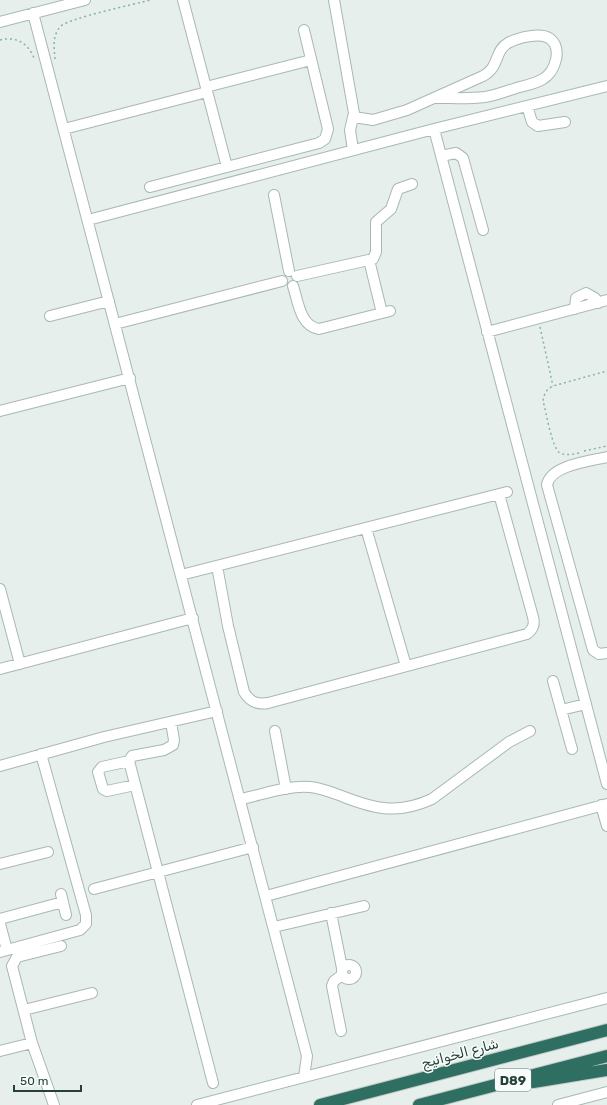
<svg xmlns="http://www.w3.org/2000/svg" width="607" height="1105" font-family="Rubik,Vazirmatn,sans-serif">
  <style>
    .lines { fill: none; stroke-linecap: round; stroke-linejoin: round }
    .minor-casing { stroke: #a8b8b2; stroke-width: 12 }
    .highway-casing { stroke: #c2cac8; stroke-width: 14 }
    .path { stroke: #86b3a5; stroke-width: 1.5; stroke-dasharray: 2 3; stroke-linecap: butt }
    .minor { stroke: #fff; stroke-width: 10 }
    .highway { stroke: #2f6f62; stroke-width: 12 }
    .labels { text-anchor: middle; stroke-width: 3; stroke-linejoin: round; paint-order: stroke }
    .shield { fill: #f7fbf9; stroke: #637a73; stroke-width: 1 }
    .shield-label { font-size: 13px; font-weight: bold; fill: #24423a }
    .street-label { font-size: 14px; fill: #24423a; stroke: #f7fbf9 }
  </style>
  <rect width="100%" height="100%" fill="#e6efeb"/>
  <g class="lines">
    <defs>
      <path id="minor" d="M183,0L227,167
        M334,0L354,113L350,130L353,150
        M33,13L307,1056L304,1077
        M0,22L85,0
        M206,87L311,60
        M527,106L532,122L538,126L565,122
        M354,117L373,120L407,110L483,76C500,67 494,51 508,43C517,38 540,32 549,38C563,47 556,71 543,79C537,83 528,85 520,87C509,90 497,95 485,97C469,99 453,98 437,98
        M64,129L207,92
        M434,129L607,784
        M441,156L456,153L463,158L483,230
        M150,187L319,143L325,139L328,129L304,30
        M274,195L289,271
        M88,220L434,129L607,86
        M369,260L382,313
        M297,276L373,259L376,252V222L391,209L398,189L412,184
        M293,286C298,301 300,326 319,329L390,311
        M575,309L576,298L586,293L595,298L598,303
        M50,316L109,301
        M115,324L282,281
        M487,332L607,300
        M0,411L130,378
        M607,457C591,461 550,465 547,485L593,650L599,654L607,653
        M366,528L406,666
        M217,566L228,626L244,692C250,702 257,705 268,703L527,634C533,629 535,625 533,617L499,494
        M181,575L507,492
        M0,589L20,664
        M0,669L193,618
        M553,681L572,749
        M561,710L586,704
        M171,722L174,740L173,745L164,750L132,756L129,761L213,1083
        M275,731L286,789
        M129,761L102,767L98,772L103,789L107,791L135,785
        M0,766L104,737L217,711
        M241,799C262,795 287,785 310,787C322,788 333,793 344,797C378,810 399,814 432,799L509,742L530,731
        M601,805L607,826
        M0,864L48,852
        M94,889L253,847
        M61,894L66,915
        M266,896L607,804
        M331,913L342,968
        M0,919L63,902
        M0,924L7,950
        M274,927L364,906
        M0,952L80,930L86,924V915L41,754
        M342 972a7 7 0 1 1 14 0a7 7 0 1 1-14 0Z
        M24,1010L92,993
        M341,1031L332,986L334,981L342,975
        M0,1051L32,1043
        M54,1105L32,1043L12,966L17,957L61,946
        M197,1105L607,998
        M558,1105L607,1092"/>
      <path id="highway" d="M533,1082L607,1070
        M320,1105L607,1030
        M419,1105L607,1056"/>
    </defs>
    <use href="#minor" class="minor-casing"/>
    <use href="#highway" class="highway-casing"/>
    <path class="path" d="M0,40C16,36 28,43 34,58
      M55,59C54,47 52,35 61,26C70,18 135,4 151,0
      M540,327L553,386
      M584,451L607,446
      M579,453C573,454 566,456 560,453C552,449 546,411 543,401C544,393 547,389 553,386L607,371"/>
    <use href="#minor" class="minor"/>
    <use href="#highway" class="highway"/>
  </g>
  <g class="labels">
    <rect class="shield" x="495" y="1069" width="36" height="22" rx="3"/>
    <g class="shield-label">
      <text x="513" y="1085">D89</text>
    </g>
    <g class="street-label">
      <text transform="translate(460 1053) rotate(-15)" y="5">شارع الخوانيج</text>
    </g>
  </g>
  <path d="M14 1085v6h67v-6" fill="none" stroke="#24423a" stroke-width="2"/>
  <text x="20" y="1085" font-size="12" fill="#24423a" stroke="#f7fbf9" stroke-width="3" paint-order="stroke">50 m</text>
</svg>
